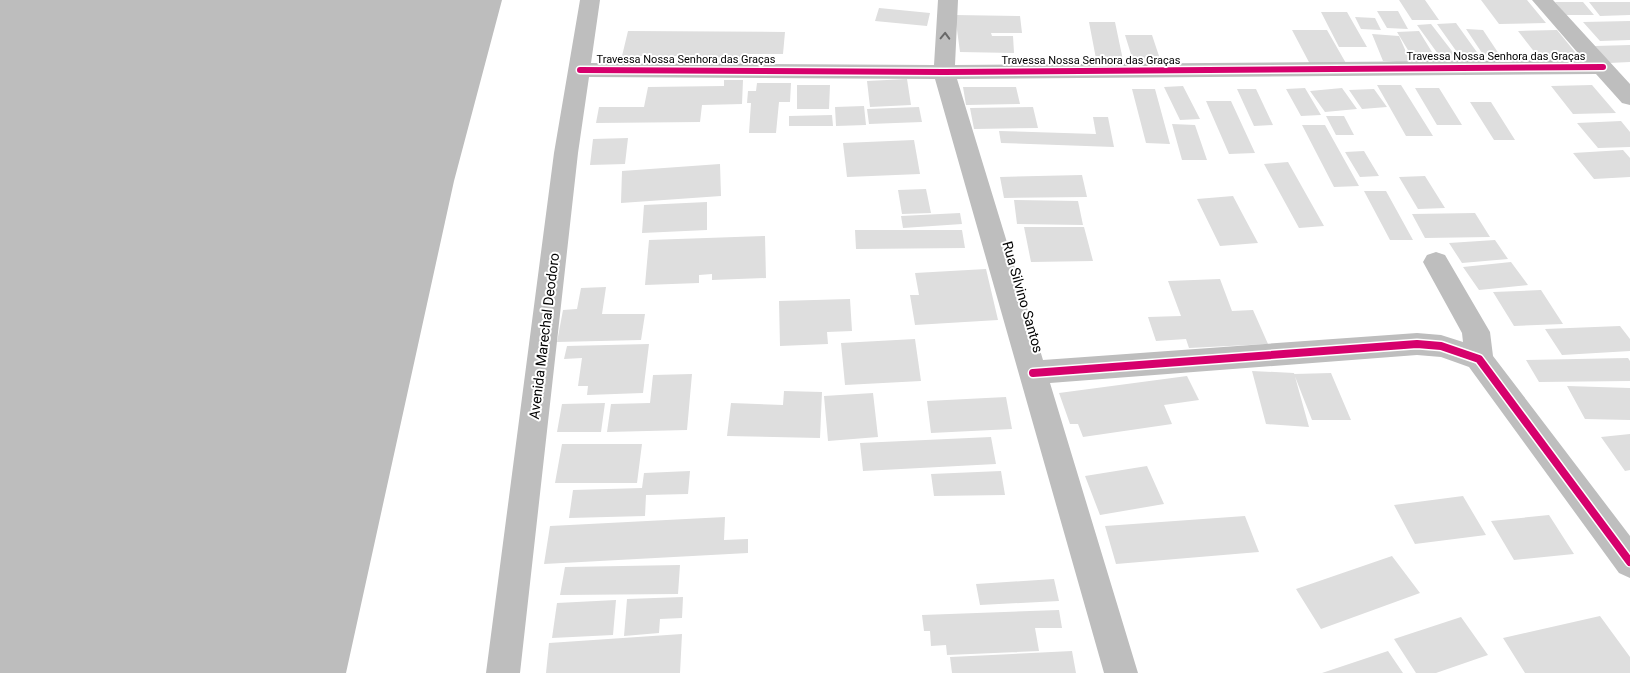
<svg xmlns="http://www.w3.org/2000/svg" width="1630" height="673" font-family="Roboto,sans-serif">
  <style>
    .water { fill: #bdbdbd }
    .building { fill: #dedede }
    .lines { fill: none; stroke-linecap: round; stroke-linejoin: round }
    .minor { fill: #bebebe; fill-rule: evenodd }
    .cycleway-far1-casing { stroke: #fff; stroke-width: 9 }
    .cycleway-casing { stroke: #fff; stroke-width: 11 }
    .cycleway-far1 { stroke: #d6006c; stroke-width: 6 }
    .cycleway { stroke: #d6006c; stroke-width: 8 }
    .oneway { stroke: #686868 }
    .labels { text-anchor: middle; stroke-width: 4; stroke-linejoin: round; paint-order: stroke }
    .far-street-label { font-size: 11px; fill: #000; stroke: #fff }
    .street-label { font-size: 14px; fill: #000; stroke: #fff }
  </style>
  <rect width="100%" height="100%" fill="#fff"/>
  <path class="water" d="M0,0H502L454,181L346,673H0Z"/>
  <path class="building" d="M1399,0H1425L1439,20H1412Z
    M1481,0H1527L1546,23L1499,24Z
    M1555,2H1583L1594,15H1566Z
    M1589,2H1630V15L1600,16Z
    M879,8L930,13L927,26L875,21Z
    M1377,11H1398L1408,29L1387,28Z
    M1321,12H1347L1367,47H1339Z
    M955,15L1020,16L1022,33H991L992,36H1013L1014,53L960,52Z
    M1355,17L1375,18L1381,30L1361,29Z
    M1630,21V40L1600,41L1583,22Z
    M1089,22H1115L1124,65L1097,64Z
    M1456,23L1484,62H1464L1437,24Z
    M1431,24L1462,64L1446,65L1417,25Z
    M1466,29L1483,30L1505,63L1488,62Z
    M1292,30H1327L1347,65L1311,66Z
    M1557,30L1584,63H1543L1518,31Z
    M628,31L785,32L783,54H743L742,66L681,65L683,56H622Z
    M1419,31L1440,65H1417L1397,32Z
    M1372,34L1399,36L1411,63L1383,61Z
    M1125,35H1152L1163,68L1135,67Z
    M1630,45V62L1609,63L1595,46Z
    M907,79L911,105L870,107L867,81Z
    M724,80H743L742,104L702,105L700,122L596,123L599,107H644L648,87L724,86Z
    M757,83H791L790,102H779L776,133H749L751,103H747L748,91H756Z
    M797,85H830L829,109H797Z
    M1377,85H1401L1433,136H1406Z
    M1592,85L1616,113L1573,114L1551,86Z
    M1183,86L1200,119L1180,120L1164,87Z
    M963,87H1016L1020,104L966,105Z
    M1305,88L1321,115L1301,116L1286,89Z
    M1342,88L1357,109L1325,112L1310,91Z
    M1415,88H1439L1462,125H1437Z
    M1132,89H1155L1170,144L1146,143Z
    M1237,89H1256L1273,125L1254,126Z
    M1374,89L1387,107L1362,109L1349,90Z
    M1206,101H1231L1255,153L1229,154Z
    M1470,102H1491L1515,140H1494Z
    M864,106L866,125L836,126L835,107Z
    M919,107L922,122L869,124L867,109Z
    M1033,107L1038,128L974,129L970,108Z
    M832,115L833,126H789V116Z
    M1326,116H1344L1354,135H1336Z
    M1093,117H1108L1114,147L1001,143L999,131L1096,134Z
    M1621,121L1630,132V147L1598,148L1577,123Z
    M1172,124L1195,125L1207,160H1182Z
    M1302,125H1325L1359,186L1334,187Z
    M628,138L625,164L590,165L593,139Z
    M914,140L920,174L847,177L843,143Z
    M1623,150L1630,158V177L1594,179L1573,153Z
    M1364,151L1379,176L1360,177L1345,152Z
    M1288,162L1324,226L1299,228L1264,164Z
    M720,164L721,196L621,203L622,171Z
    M1082,175L1087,197L1004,198L1000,177Z
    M1425,176L1445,208L1418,209L1399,177Z
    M926,189L931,213L902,214L898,190Z
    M1364,191H1386L1413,240H1390Z
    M1233,196L1243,215L1258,243L1220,246L1197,199Z
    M1014,200L1078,201L1083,225L1017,224Z
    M707,202V230L642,233L644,205Z
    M960,213L962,224L903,228L901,216Z
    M1475,213L1490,237L1425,238L1412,214Z
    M1024,227H1084L1093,261L1031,262Z
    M855,230H962L965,248L856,249Z
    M765,236L766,278L712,280V274L699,275V283L645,285L649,240Z
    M1495,240L1508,259L1462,263L1449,243Z
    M1511,262L1528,285L1479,290L1463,267Z
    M986,269L998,320L915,325L910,295H919L915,273Z
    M1220,279L1232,311L1253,310L1268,344L1189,348L1186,339L1156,341L1148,317L1181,316L1168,281Z
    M606,287L602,314H645L641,340L557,342L563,310L577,309L581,288Z
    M1541,290L1563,324L1514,326L1493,292Z
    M850,299L852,331L827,332L828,344L780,346L779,301Z
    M1620,326L1630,339V351L1562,355L1545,329Z
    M915,339L921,381L845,385L841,343Z
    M649,344L643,393L587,395L588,386H578L582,358L564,359L567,346Z
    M1628,358L1630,361V381L1539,382L1526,360Z
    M1252,371L1294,373L1309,427L1266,424Z
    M1331,373L1351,420H1312L1294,374Z
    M692,374L687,430L607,432L611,404L650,403L653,375Z
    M1187,376L1199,400L1164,405L1172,424L1083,437L1078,424H1070L1059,393Z
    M1567,386L1630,388V420L1585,419Z
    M784,391L822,392L820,438L727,436L731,403L783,405Z
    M873,393L878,437L828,441L824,396Z
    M1006,397L1012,429L931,433L927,401Z
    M605,403L601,432H557L562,404Z
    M1630,434V470L1625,471L1601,437Z
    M991,437L996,464L863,471L860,443Z
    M562,444H642L637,483H555Z
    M1147,466L1164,504L1100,515L1085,476Z
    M690,471L688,494L646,495L645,516L569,518L573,490L642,488L644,473Z
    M1001,471L1005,495L934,496L931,474Z
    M1463,496L1486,535L1415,544L1394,505Z
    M1549,515L1574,554L1514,560L1491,521Z
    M1245,516L1259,552L1116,564L1105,526Z
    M725,517L724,540L748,539V553L544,564L550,526Z
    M1392,556L1420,593L1321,629L1296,589Z
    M680,565L678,594L560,595L565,567Z
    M1054,579L1059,601L980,605L976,584Z
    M683,597L682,618L660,619L659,633L624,636L627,599Z
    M616,600L613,635L552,638L557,603Z
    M1059,610L1062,628H1035L1039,651L947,655L946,645L931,646L930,631H924L922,615Z
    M1600,616L1630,657V673H1525L1503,638Z
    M1461,617L1488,655L1436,673H1416L1394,639Z
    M682,634L680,673H546L549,643Z
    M1072,651L1076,673H952L950,657Z
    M1388,651L1403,673H1322Z"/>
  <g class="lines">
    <path class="minor" d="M580,0H600L591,63L934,65L938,0H958L955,65L1584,60L1532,0H1553L1630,84V105L1622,103L1596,74L957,79L1043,360L1417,333L1441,335L1463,342L1462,333L1423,262L1427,255L1436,252L1445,255L1490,332L1493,356L1630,536V578L1619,573L1469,367L1441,357L1417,355L1050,383L1138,673H1104L935,79L589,77L578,153L520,673H486L554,153Z"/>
    <defs>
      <path id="cycleway-far1" d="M580,70L944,72L1603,67"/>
      <path id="cycleway" d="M1033,373L1417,344L1441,346L1479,359L1630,562"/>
    </defs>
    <use href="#cycleway-far1" class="cycleway-far1-casing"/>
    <use href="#cycleway" class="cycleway-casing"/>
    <use href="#cycleway-far1" class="cycleway-far1"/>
    <use href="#cycleway" class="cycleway"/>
  </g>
  <defs><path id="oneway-chevron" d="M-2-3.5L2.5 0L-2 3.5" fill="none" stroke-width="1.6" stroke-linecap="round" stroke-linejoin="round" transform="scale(1.25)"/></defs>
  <use class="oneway" href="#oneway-chevron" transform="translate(945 36) rotate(-88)"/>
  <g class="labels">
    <g class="far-street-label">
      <text x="1496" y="60">Travessa Nossa Senhora das Graças</text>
      <text x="686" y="63">Travessa Nossa Senhora das Graças</text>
      <text x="1091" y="64">Travessa Nossa Senhora das Graças</text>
    </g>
    <g class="street-label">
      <text transform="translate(1023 297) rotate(74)" y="5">Rua Silvino Santos</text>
      <text transform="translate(544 336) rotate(-83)" y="5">Avenida Marechal Deodoro</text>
    </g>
  </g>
</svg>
